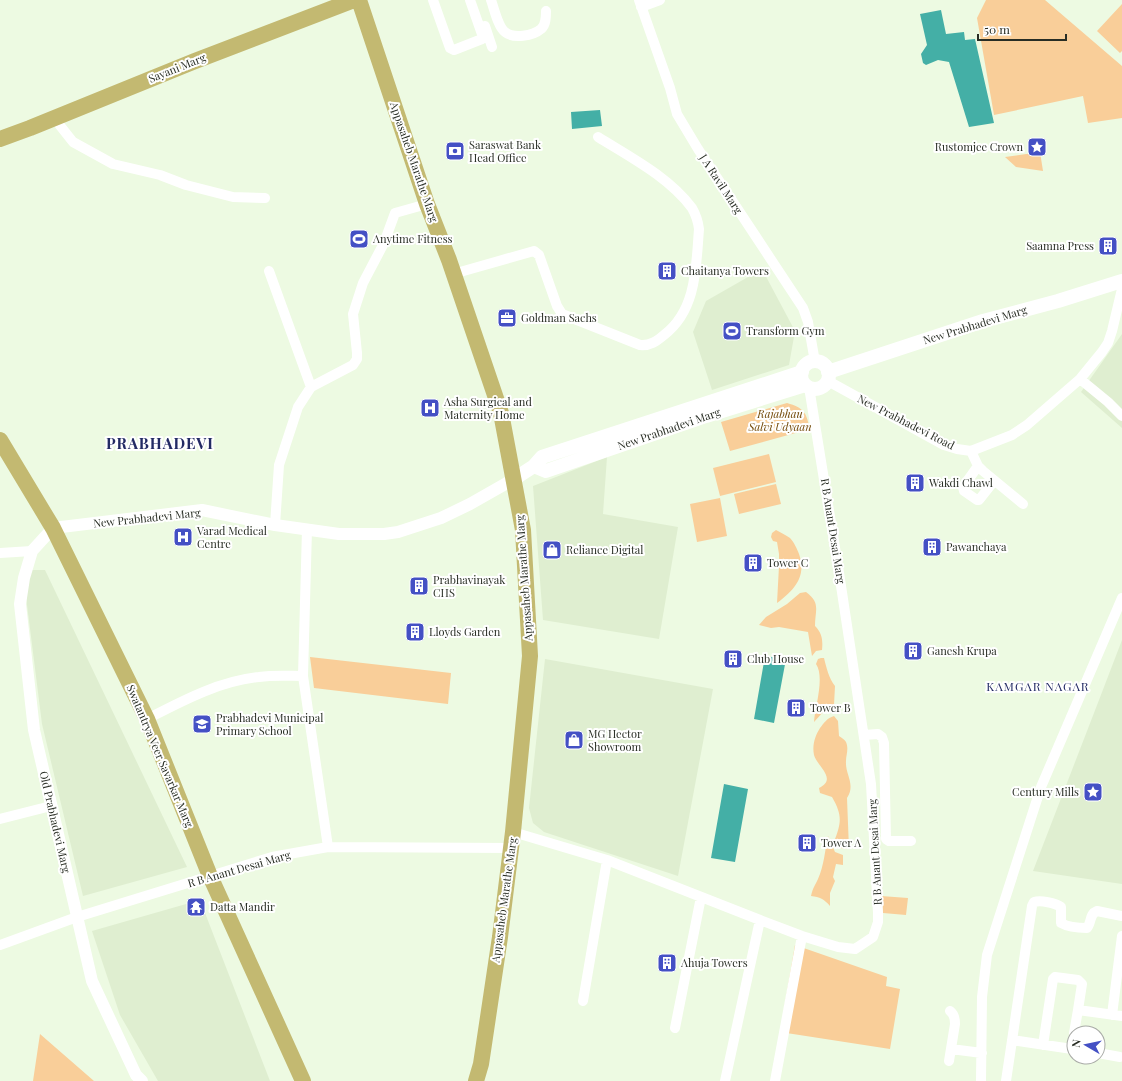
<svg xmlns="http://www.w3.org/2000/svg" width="1122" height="1081" font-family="'Playfair Display',serif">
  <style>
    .built { fill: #dfeed0 }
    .green { fill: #f9ce99 }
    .water { fill: #44afa6 }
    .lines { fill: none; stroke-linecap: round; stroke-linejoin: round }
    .minor { stroke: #fff; stroke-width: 10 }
    .tertiary { stroke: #fff; stroke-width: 12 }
    .secondary { stroke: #fff; stroke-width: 14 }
    .primary { stroke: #c3b971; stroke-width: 16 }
    .labels { text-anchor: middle; stroke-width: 4; stroke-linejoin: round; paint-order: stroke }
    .street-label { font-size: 11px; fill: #282d24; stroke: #fff }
    .poi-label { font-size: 11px; fill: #282d24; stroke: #fff; text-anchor: start }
    .park-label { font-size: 11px; font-style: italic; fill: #744b0a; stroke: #fff }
    .neighbourhood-label { font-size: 12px; letter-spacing: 1px; fill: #232b64; stroke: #fff }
    .district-label { font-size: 15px; font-weight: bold; letter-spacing: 1px; fill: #232b64; stroke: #fff }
  </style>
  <rect width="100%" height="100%" fill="#edfae2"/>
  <path class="built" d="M762,269L795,331L789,365L712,390L693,332L706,301Z
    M1122,334V428L1081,392Z
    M607,457L603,514L678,527L659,639L543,620L533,486Z
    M32,570H45L187,867L83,896L42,724L25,589Z
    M1122,640V884L1033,871L1099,700Z
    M545,659L713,689L678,876L544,832L533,823L529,808Z
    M200,900L270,1081H158L120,1015L92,931Z"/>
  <path class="green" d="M986,0H1045L1122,66V118L1088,123L1083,96L994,115L977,18Z
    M1122,4V51L1120,53L1097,31Z
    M1040,152L1043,171L1016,167L1005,157Z
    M787,403C804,408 806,412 810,429L730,451L721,422Z
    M769,454L776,482L720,496L713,468Z
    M776,484L781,504L739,514L734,494Z
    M720,498L727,536L697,542L690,504Z
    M776,530C781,533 786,535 790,538C794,542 797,549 799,554C807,577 794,590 777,603L779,566V554L777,542L773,541L771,537L772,533Z
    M806,592C821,603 815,610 815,626C822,633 823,640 822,650L816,651L812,656L808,632L779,627L771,628L759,625L766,617L787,604L800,593Z
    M310,657L451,673L448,704L314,688Z
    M821,658H824C826,666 829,679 835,686L834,705L824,711L814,722C815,707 825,677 816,664L818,659Z
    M834,716L838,721L839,736C842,738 845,740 846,742C849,749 846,755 846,761C845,775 856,784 847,798L849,849L840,848L834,842C841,823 843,816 832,797L820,793L819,788C838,779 817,766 814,755C812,745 815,736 820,728C824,723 827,718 834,716Z
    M828,836L835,852L843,855V865L836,864L833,877L835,881L830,893V906C824,899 820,897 811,896C813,887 815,886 818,879C824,866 825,850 828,836Z
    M881,896L908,898L906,915L883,913Z
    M795,945L887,977L886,986L900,989L890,1049L780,1032Z
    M40,1034L94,1081H33Z"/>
  <path class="water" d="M941,10L946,34L964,32L965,40L975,39L994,123L969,127L949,62L938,60L926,65L923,63L921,54L927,45L920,14Z
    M600,110L602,126L572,129L571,112Z
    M765,656L786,659L774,723L754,719Z
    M724,784L748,789L735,862L711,858Z"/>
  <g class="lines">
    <path class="minor" d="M433,0L450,48L454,50L482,39L483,37L470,0
      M491,0C494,8 498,27 505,32C513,39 533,36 541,29C546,25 546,17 546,11
      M639,0L670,88L677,114L698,149L803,308L808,322L815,362
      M641,7L660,0
      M485,26L492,47
      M54,118L73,142L113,164L160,175L186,185L233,197L265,198
      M269,271L311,387
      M453,274L534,251L539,255L557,306L562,314L640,345C650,346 657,341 664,335C697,310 696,266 699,229C698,221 696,215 692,208C669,177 630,157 598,137
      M1080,379L1108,402L1122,416
      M828,381L944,445L957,449L971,451L1012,435L1027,425L1080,379L1102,352L1108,343L1112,331L1122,289
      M971,451L978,466L983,471L1023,504
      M978,466L963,487L964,491L977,500H979L994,481
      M275,525L279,465L298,407L311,387L353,365L357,359V353L353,314L363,283L384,243L395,213L427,204
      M307,529L303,676L328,847
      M0,553L32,551
      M147,719C182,701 219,681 259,677C274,675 288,676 303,676
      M864,735L878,734L882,737L884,743L886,839L889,841H911
      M0,819L51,806
      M513,832L607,860L760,920L802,936L838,947L855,949L873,937L878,922V913L871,784L838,566L809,387
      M0,945L77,917L272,857L328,847L511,848
      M583,1001L607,860
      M1112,1015L1122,936
      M675,1028L701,897
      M1074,1033L1078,1010L1122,1016
      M1012,1040L1072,1049L1074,1036
      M1043,1045L1053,979L1055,977L1078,980L1082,984L1078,1010
      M951,1049L982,1053
      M1098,1053L1120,1057
      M949,1061L955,1024C955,1019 954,1014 950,1011
      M725,1081L760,920
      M775,1081L802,936
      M981,1081L982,997L987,955L1041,787L1122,598
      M1006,1081L1032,906L1034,902C1041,900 1055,903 1061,907V923C1068,927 1080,928 1087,928C1092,922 1089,914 1097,911L1122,916"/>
    <path class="tertiary" d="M142,1081L136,1075L92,981L34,730L20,604L24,578L32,551L53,528L202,510L275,525L339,534H384L398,532L441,518L470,504L514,479"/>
    <path class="secondary" d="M801 375a14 14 0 1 1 28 0a14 14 0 1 1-28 0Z
      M828,372L983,321L1058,301L1122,281
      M534,466L546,471L706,416L805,385
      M514,479L534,466L542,457L802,372"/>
    <path class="primary" d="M359,0L427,204L449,260L501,413L523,530L530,656L513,832L500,937L481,1064L476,1081
      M0,139L30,128L195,61L354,0
      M0,440L53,528L147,719L210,876L303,1081"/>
  </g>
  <defs>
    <symbol id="sight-square" viewBox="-11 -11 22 22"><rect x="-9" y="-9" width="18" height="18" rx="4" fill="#4450c4" stroke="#fff"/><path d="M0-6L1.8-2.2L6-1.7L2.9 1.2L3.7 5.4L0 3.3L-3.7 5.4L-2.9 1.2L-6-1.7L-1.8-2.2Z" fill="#fff"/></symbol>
    <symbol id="bank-square" viewBox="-11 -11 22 22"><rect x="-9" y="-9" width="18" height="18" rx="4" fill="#4450c4" stroke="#fff"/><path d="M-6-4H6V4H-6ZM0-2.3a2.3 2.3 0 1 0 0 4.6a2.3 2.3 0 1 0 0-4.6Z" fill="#fff"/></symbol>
    <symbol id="stadium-square" viewBox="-11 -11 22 22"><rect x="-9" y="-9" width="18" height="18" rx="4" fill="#4450c4" stroke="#fff"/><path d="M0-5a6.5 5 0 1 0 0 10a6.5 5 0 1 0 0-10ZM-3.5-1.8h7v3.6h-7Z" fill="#fff"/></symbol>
    <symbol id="building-square" viewBox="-11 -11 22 22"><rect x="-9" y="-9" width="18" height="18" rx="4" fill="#4450c4" stroke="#fff"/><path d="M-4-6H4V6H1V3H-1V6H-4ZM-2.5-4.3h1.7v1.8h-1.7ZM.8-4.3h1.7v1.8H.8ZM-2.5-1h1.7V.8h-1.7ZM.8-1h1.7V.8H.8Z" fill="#fff"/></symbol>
    <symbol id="office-square" viewBox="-11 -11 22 22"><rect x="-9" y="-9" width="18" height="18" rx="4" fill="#4450c4" stroke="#fff"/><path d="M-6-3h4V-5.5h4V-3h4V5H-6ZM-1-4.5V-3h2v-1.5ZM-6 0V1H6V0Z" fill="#fff"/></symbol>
    <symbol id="hospital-square" viewBox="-11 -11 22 22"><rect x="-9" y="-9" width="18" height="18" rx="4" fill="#4450c4" stroke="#fff"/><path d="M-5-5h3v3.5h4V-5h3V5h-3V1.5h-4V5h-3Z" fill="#fff"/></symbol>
    <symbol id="shop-square" viewBox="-11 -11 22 22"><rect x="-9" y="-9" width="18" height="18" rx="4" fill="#4450c4" stroke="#fff"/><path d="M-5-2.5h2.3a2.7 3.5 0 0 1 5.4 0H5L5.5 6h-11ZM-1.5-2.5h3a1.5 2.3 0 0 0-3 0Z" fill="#fff"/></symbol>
    <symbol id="school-square" viewBox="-11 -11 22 22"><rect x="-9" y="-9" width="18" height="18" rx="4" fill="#4450c4" stroke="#fff"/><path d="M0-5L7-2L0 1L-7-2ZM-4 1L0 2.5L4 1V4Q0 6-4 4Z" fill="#fff"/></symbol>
    <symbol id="temple-square" viewBox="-11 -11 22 22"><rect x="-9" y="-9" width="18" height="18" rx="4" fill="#4450c4" stroke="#fff"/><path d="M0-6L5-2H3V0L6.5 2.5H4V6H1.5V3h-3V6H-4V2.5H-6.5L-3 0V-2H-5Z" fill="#fff"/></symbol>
  </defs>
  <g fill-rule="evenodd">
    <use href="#sight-square" x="1026" y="136" width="22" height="22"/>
    <use href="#bank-square" x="444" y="140" width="22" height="22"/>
    <use href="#stadium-square" x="348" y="228" width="22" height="22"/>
    <use href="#building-square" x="1097" y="235" width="22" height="22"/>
    <use href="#building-square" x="656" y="260" width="22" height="22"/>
    <use href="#office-square" x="496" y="307" width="22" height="22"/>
    <use href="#stadium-square" x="721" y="320" width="22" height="22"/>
    <use href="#hospital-square" x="419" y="397" width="22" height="22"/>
    <use href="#building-square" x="904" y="472" width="22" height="22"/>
    <use href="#hospital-square" x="172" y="526" width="22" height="22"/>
    <use href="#building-square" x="921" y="536" width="22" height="22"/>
    <use href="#shop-square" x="541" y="539" width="22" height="22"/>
    <use href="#building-square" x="742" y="552" width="22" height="22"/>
    <use href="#building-square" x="408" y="575" width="22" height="22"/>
    <use href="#building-square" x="404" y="621" width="22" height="22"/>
    <use href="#building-square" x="902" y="640" width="22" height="22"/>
    <use href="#building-square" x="722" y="648" width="22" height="22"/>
    <use href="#building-square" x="785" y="697" width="22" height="22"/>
    <use href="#school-square" x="191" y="713" width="22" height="22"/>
    <use href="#shop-square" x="563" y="729" width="22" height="22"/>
    <use href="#sight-square" x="1082" y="781" width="22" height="22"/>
    <use href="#building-square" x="796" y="832" width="22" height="22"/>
    <use href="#temple-square" x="185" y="896" width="22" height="22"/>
    <use href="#building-square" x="656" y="952" width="22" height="22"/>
  </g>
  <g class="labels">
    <g class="street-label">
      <text transform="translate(177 68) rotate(-22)" y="4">Sayani Marg</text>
      <text transform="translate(414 162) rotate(71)" y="4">Appasaheb Marathe Marg</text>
      <text transform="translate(721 184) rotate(57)" y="4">J A Ravil Marg</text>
      <text transform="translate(975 325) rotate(-17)" y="4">New Prabhadevi Marg</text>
      <text transform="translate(906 422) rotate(27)" y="4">New Prabhadevi Road</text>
      <text transform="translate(669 429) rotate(-19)" y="4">New Prabhadevi Marg</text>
      <text transform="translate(147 518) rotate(-6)" y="4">New Prabhadevi Marg</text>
      <text transform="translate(833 531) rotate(81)" y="4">R B Anant Desai Marg</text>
      <text transform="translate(524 578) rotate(-94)" y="4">Appasaheb Marathe Marg</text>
      <text transform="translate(160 756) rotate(67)" y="4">Swatantrya Veer Savarkar Marg</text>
      <text transform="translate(55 822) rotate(77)" y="4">Old Prabhadevi Marg</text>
      <text transform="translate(875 852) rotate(-93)" y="4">R B Anant Desai Marg</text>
      <text transform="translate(239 869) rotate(-16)" y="4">R B Anant Desai Marg</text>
      <text transform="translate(504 900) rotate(-82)" y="4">Appasaheb Marathe Marg</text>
    </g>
    <g class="poi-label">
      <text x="469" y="149">Saraswat Bank<tspan x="469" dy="13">Head Office</tspan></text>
      <text x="1023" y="151" text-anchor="end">Rustomjee Crown</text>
      <text x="373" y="243">Anytime Fitness</text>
      <text x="1094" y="250" text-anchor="end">Saamna Press</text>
      <text x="681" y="275">Chaitanya Towers</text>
      <text x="521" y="322">Goldman Sachs</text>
      <text x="746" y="335">Transform Gym</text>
      <text x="444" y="406">Asha Surgical and<tspan x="444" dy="13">Maternity Home</tspan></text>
      <text x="929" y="487">Wakdi Chawl</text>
      <text x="197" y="535">Varad Medical<tspan x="197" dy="13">Centre</tspan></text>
      <text x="946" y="551">Pawanchaya</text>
      <text x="566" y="554">Reliance Digital</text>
      <text x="767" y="567">Tower C</text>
      <text x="433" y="584">Prabhavinayak<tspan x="433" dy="13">CHS</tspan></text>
      <text x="429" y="636">Lloyds Garden</text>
      <text x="927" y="655">Ganesh Krupa</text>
      <text x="747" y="663">Club House</text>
      <text x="810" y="712">Tower B</text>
      <text x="216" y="722">Prabhadevi Municipal<tspan x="216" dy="13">Primary School</tspan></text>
      <text x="588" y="738">MG Hector<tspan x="588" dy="13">Showroom</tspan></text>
      <text x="1079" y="796" text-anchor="end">Century Mills</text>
      <text x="821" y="847">Tower A</text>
      <text x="210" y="911">Datta Mandir</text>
      <text x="681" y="967">Ahuja Towers</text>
    </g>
    <g class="park-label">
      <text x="780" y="418">Rajabhau<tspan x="780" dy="13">Salvi Udyaan</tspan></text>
    </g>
    <g class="neighbourhood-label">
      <text x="1038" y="691">KAMGAR NAGAR</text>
    </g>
    <g class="district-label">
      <text x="160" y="449">PRABHADEVI</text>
    </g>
  </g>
  <g transform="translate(1086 1045) rotate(279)"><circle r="19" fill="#ffffff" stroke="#a9aba7"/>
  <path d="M0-3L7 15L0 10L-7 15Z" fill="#4450c4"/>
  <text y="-6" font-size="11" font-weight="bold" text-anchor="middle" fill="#282d24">N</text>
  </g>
  <path d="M978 34v6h88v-6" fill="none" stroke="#282d24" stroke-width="2"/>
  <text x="984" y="34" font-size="12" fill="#282d24" stroke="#ffffff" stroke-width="3" paint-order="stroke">50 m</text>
</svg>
